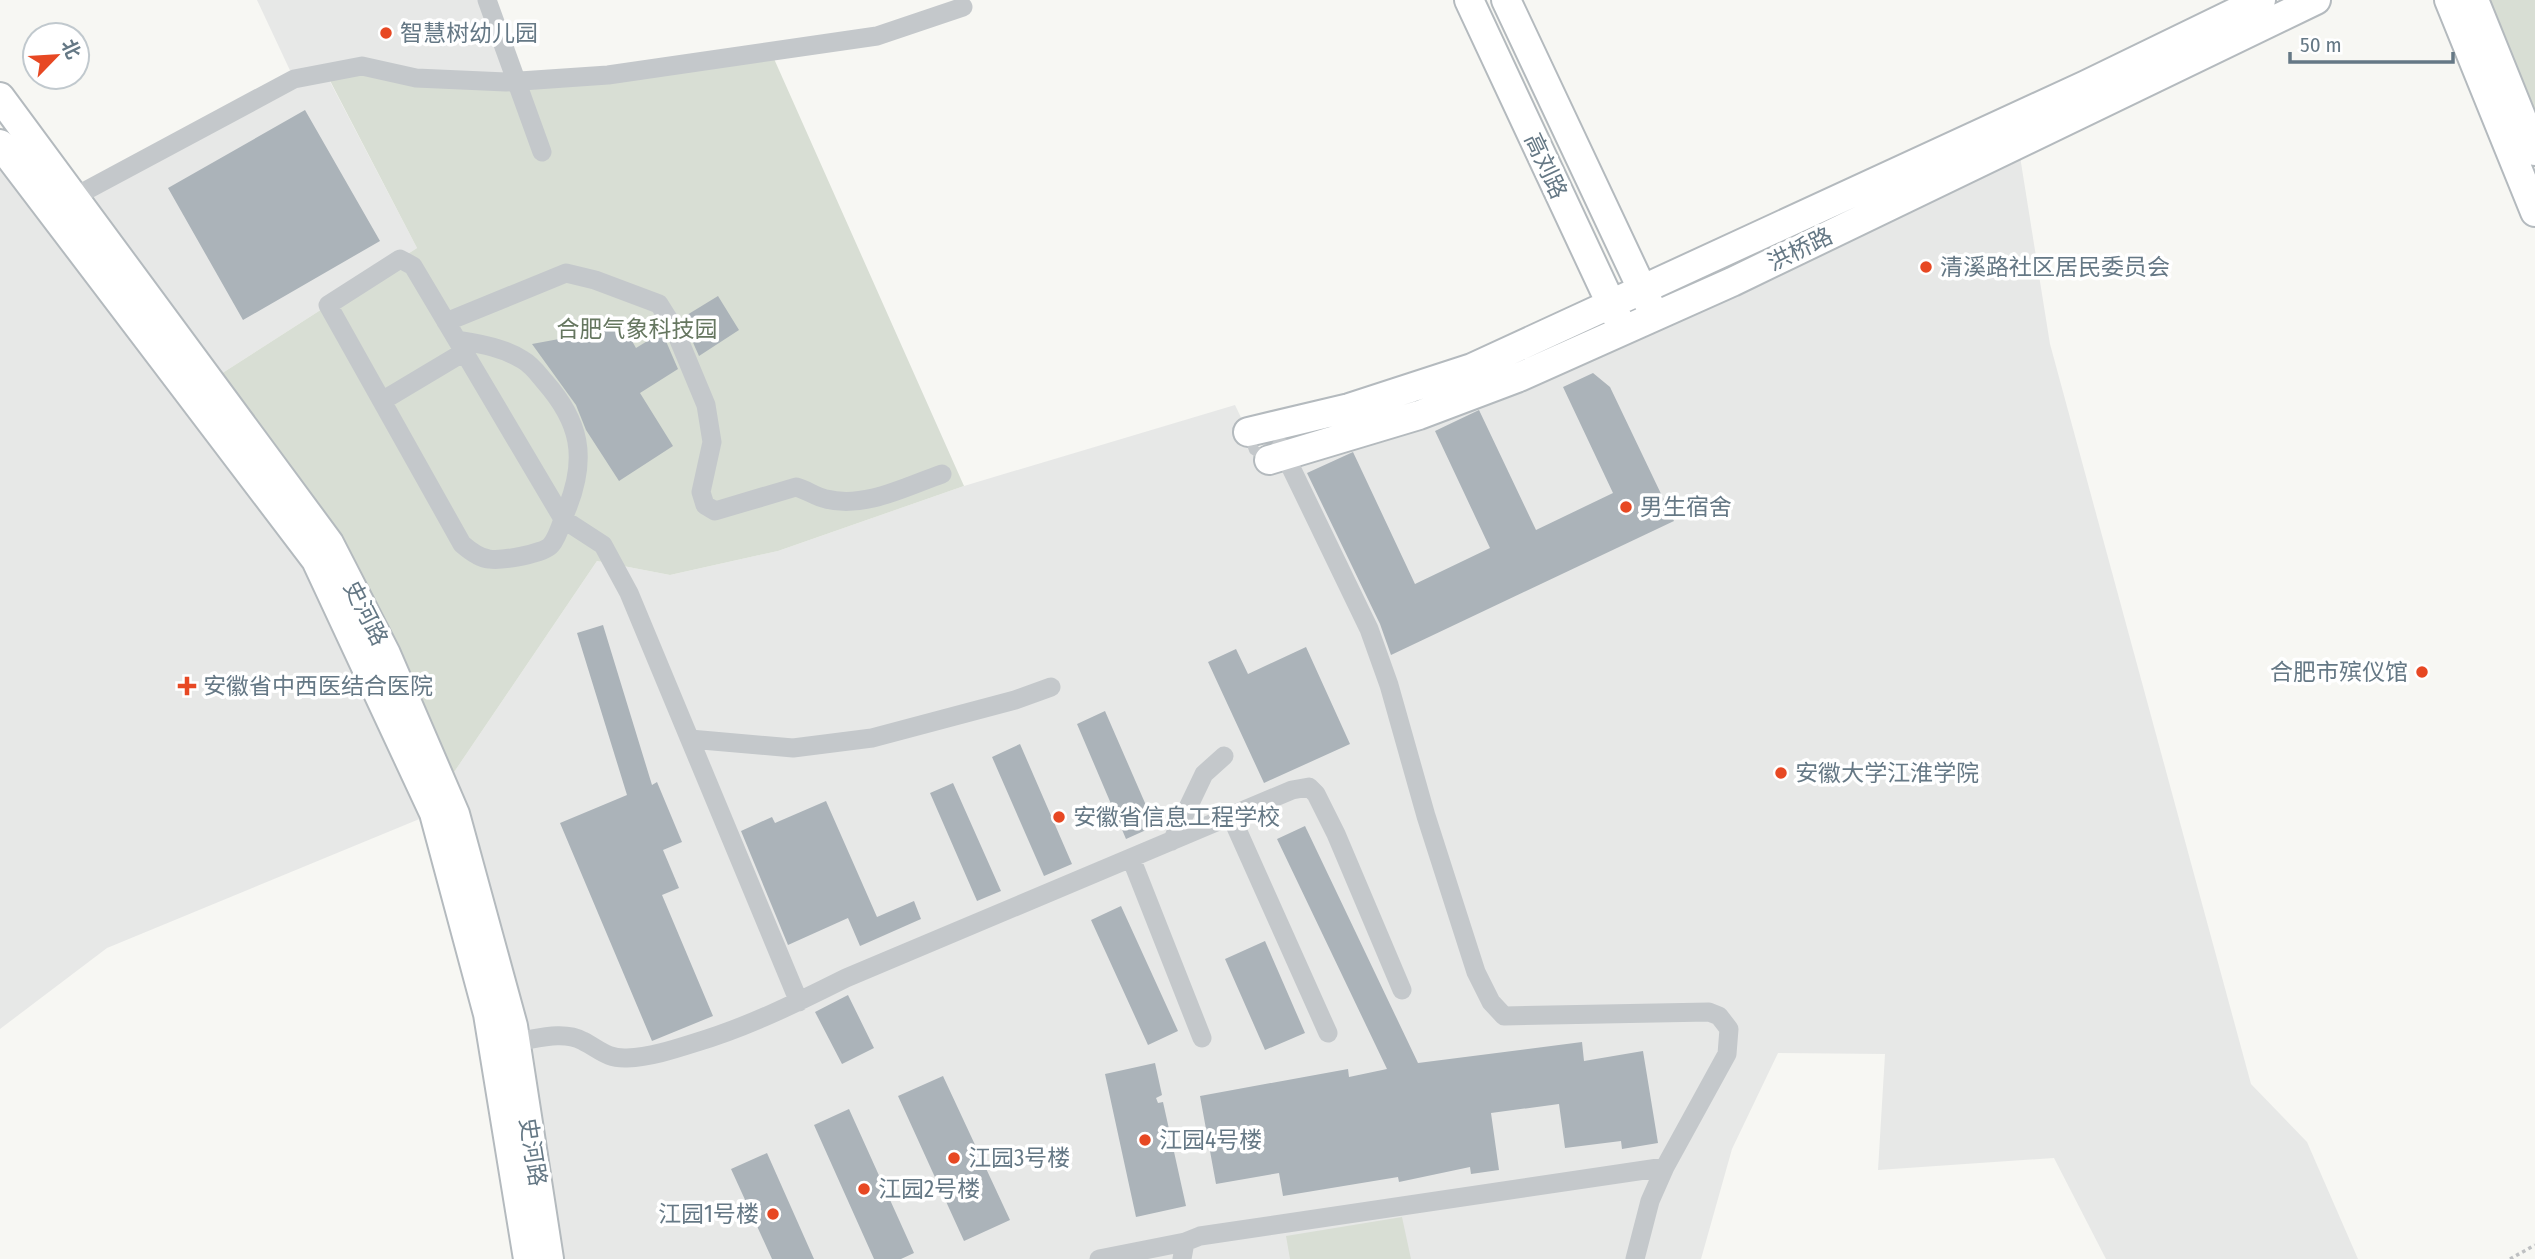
<svg xmlns="http://www.w3.org/2000/svg" width="2535" height="1259" font-family="'Fira Sans Condensed','Noto Sans SC',sans-serif">
  <style>
    .built { fill: #e7e8e7 }
    .green { fill: #d8ded4 }
    .building { fill: #abb3b9 }
    .lines { fill: none; stroke-linecap: round; stroke-linejoin: round }
    .secondary-casing { stroke: #b4babe; stroke-width: 32 }
    .path { stroke: #bec0c2; stroke-width: 3.5; stroke-dasharray: 3.5 3.5; stroke-linecap: butt }
    .lane { stroke: #c4c8cb; stroke-width: 10 }
    .street { stroke: #c4c8cb; stroke-width: 19 }
    .secondary { stroke: #fff; stroke-width: 28 }
    .poi-dot { fill: #e74823; stroke: #fff; stroke-width: 2.5 }
    .labels { text-anchor: middle; stroke-width: 7; stroke-linejoin: round; paint-order: stroke }
    .poi-label { font-size: 23px; fill: #657885; stroke: #fff; text-anchor: start }
    .street-label { font-size: 23px; fill: #657885; stroke: #fff }
    .park-label { font-size: 23px; fill: #667760; stroke: #fff }
  </style>
  <rect width="100%" height="100%" fill="#f7f7f3"/>
  <path class="built" d="M257,0H487L518,81L326,74L417,248L210,381L74,197L294,79Z
    M0,144L316,560L434,813L107,948L0,1029Z
    M2018,144L2050,344L2251,1084L2307,1142L2358,1259H2106L2054,1158L1878,1170L1885,1054L1778,1053L1732,1149L1701,1259H549L444,787L597,561L670,575L778,551L964,486L1235,405L1248,432L1270,460L1419,415Z"/>
  <path class="green" d="M2474,0H2535V151Z
    M771,52L964,486L778,551L670,575L597,561L444,787L210,381L417,248L326,73L506,82Z
    M1402,1217L1411,1259H1290L1286,1236Z"/>
  <path class="building" d="M305,110L380,241L243,320L168,188Z
    M718,296L739,330L699,356L682,318Z
    M624,327L636,348L662,332L678,369L640,393L673,446L619,481L586,430L576,405L532,344Z
    M1593,373L1610,387L1674,521L1391,655L1380,624L1307,473L1353,452L1415,584L1490,548L1435,431L1479,410L1536,530L1613,493L1563,387Z
    M603,625L652,785L657,782L682,842L663,850L679,888L662,895L713,1016L652,1041L560,823L627,795L577,633Z
    M1306,647L1350,744L1264,783L1208,662L1236,649L1248,674Z
    M1105,711L1155,826L1126,839L1077,724Z
    M1020,744L1072,864L1044,876L992,757Z
    M953,783L1001,891L977,901L930,793Z
    M826,801L877,917L914,901L921,919L860,946L848,918L788,945L741,831L772,817L775,823Z
    M1305,826L1418,1063L1582,1042L1584,1061L1643,1051L1658,1143L1622,1149L1621,1141L1565,1148L1559,1104L1491,1113L1499,1170L1471,1174L1470,1167L1399,1182L1398,1177L1283,1196L1279,1173L1216,1184L1200,1096L1348,1069L1349,1077L1387,1069L1277,839Z
    M1121,906L1178,1031L1148,1045L1091,920Z
    M1265,941L1305,1033L1265,1050L1225,959Z
    M848,995L874,1048L842,1064L815,1012Z
    M1155,1063L1162,1095L1156,1098L1158,1103L1163,1102L1186,1206L1136,1217L1105,1074Z
    M943,1076L1010,1220L964,1241L898,1096Z
    M849,1109L914,1253L901,1259H874L814,1125Z
    M767,1153L814,1259H772L731,1169Z"/>
  <g class="lines">
    <defs>
      <path id="secondary" d="M1469,0L1619,321
        M1506,0L1651,308
        M2449,0L2535,212
        M2474,0L2535,151
        M0,97L329,543L386,654L455,814L513,1026L549,1259
        M0,144L316,560L434,813L488,1014L528,1259
        M1248,432L1349,408L1472,368L2086,85L2261,0
        M1269,460L1419,415L1517,378L1732,282L2316,0"/>
    </defs>
    <use href="#secondary" class="secondary-casing"/>
    <path class="path" d="M2510,1259L2535,1245"/>
    <path class="lane" d="M1248,433L1254,450L1267,458"/>
    <path class="street" d="M487,0L542,152
      M74,197L294,79L362,66L416,78L506,82L608,75L877,36L963,7
      M446,322L566,273L595,280L659,304L674,328L706,405L712,442L701,492L705,505L715,511L796,487C807,490 816,497 826,499C865,509 907,486 942,474
      M457,340C481,344 502,347 523,360C532,365 539,375 545,382C580,422 587,457 568,506C563,517 559,536 551,545C544,554 501,561 489,559C479,558 470,551 462,544L328,305L400,259L413,266L457,340L563,519L603,545L629,593L799,1002
      M382,401L464,352
      M1281,447L1369,629L1389,685L1426,816L1476,972L1491,1002L1504,1016L1709,1012L1719,1016L1729,1029L1727,1054L1665,1167L1650,1201L1635,1259
      M690,739L793,748L872,738L1015,700L1051,687
      M1231,816L1328,1033
      M1172,841L1204,774L1224,756
      M1131,858L1202,1038
      M515,1042C537,1039 563,1030 583,1041C599,1049 607,1059 627,1058C650,1057 672,1050 694,1043C748,1027 796,1003 846,978L1292,790L1309,787L1316,794L1336,834L1402,990
      M1099,1259L1185,1242
      M1182,1259L1185,1242L1200,1236L1665,1167"/>
    <use href="#secondary" class="secondary"/>
  </g>
  <g class="poi-dot">
    <circle cx="386" cy="33" r="7"/>
    <circle cx="1926" cy="267" r="7"/>
    <circle cx="1626" cy="507" r="7"/>
    <circle cx="2422" cy="672" r="7"/>
    <path d="M183.5 675.5h7v7h7v7h-7v7h-7v-7h-7v-7h7z"/>
    <circle cx="1781" cy="773" r="7"/>
    <circle cx="1059" cy="817" r="7"/>
    <circle cx="1145" cy="1140" r="7"/>
    <circle cx="954" cy="1158" r="7"/>
    <circle cx="864" cy="1189" r="7"/>
    <circle cx="773" cy="1214" r="7"/>
  </g>
  <g class="labels">
    <g class="poi-label">
      <text x="400" y="41">智慧树幼儿园</text>
      <text x="1940" y="275">清溪路社区居民委员会</text>
      <text x="1640" y="515">男生宿舍</text>
      <text x="2408" y="680" text-anchor="end">合肥市殡仪馆</text>
      <text x="203" y="694">安徽省中西医结合医院</text>
      <text x="1795" y="781">安徽大学江淮学院</text>
      <text x="1073" y="825">安徽省信息工程学校</text>
      <text x="1159" y="1148">江园4号楼</text>
      <text x="968" y="1166">江园3号楼</text>
      <text x="878" y="1197">江园2号楼</text>
      <text x="759" y="1222" text-anchor="end">江园1号楼</text>
    </g>
    <g class="street-label">
      <text transform="translate(1546 166) rotate(65)" y="8">高刘路</text>
      <text transform="translate(1800 249) rotate(-26)" y="8">洪桥路</text>
      <text transform="translate(366 613) rotate(63)" y="8">史河路</text>
      <text transform="translate(533 1152) rotate(81)" y="8">史河路</text>
    </g>
    <g class="park-label">
      <text x="637" y="337">合肥气象科技园</text>
    </g>
  </g>
  <g transform="translate(56 56) rotate(65)"><circle r="33" fill="#ffffff" stroke="#c1c9ce" stroke-width="2"/>
  <path d="M0-5L12 26L0 18L-12 26Z" fill="#e74823"/>
  <text y="-10" font-size="19" font-weight="bold" text-anchor="middle" fill="#657885">北</text>
  </g>
  <path d="M2290 52v10h163v-10" fill="none" stroke="#657885" stroke-width="3.5"/>
  <text x="2300" y="52" font-size="21" fill="#657885" stroke="#ffffff" stroke-width="5" paint-order="stroke">50 m</text>
</svg>
